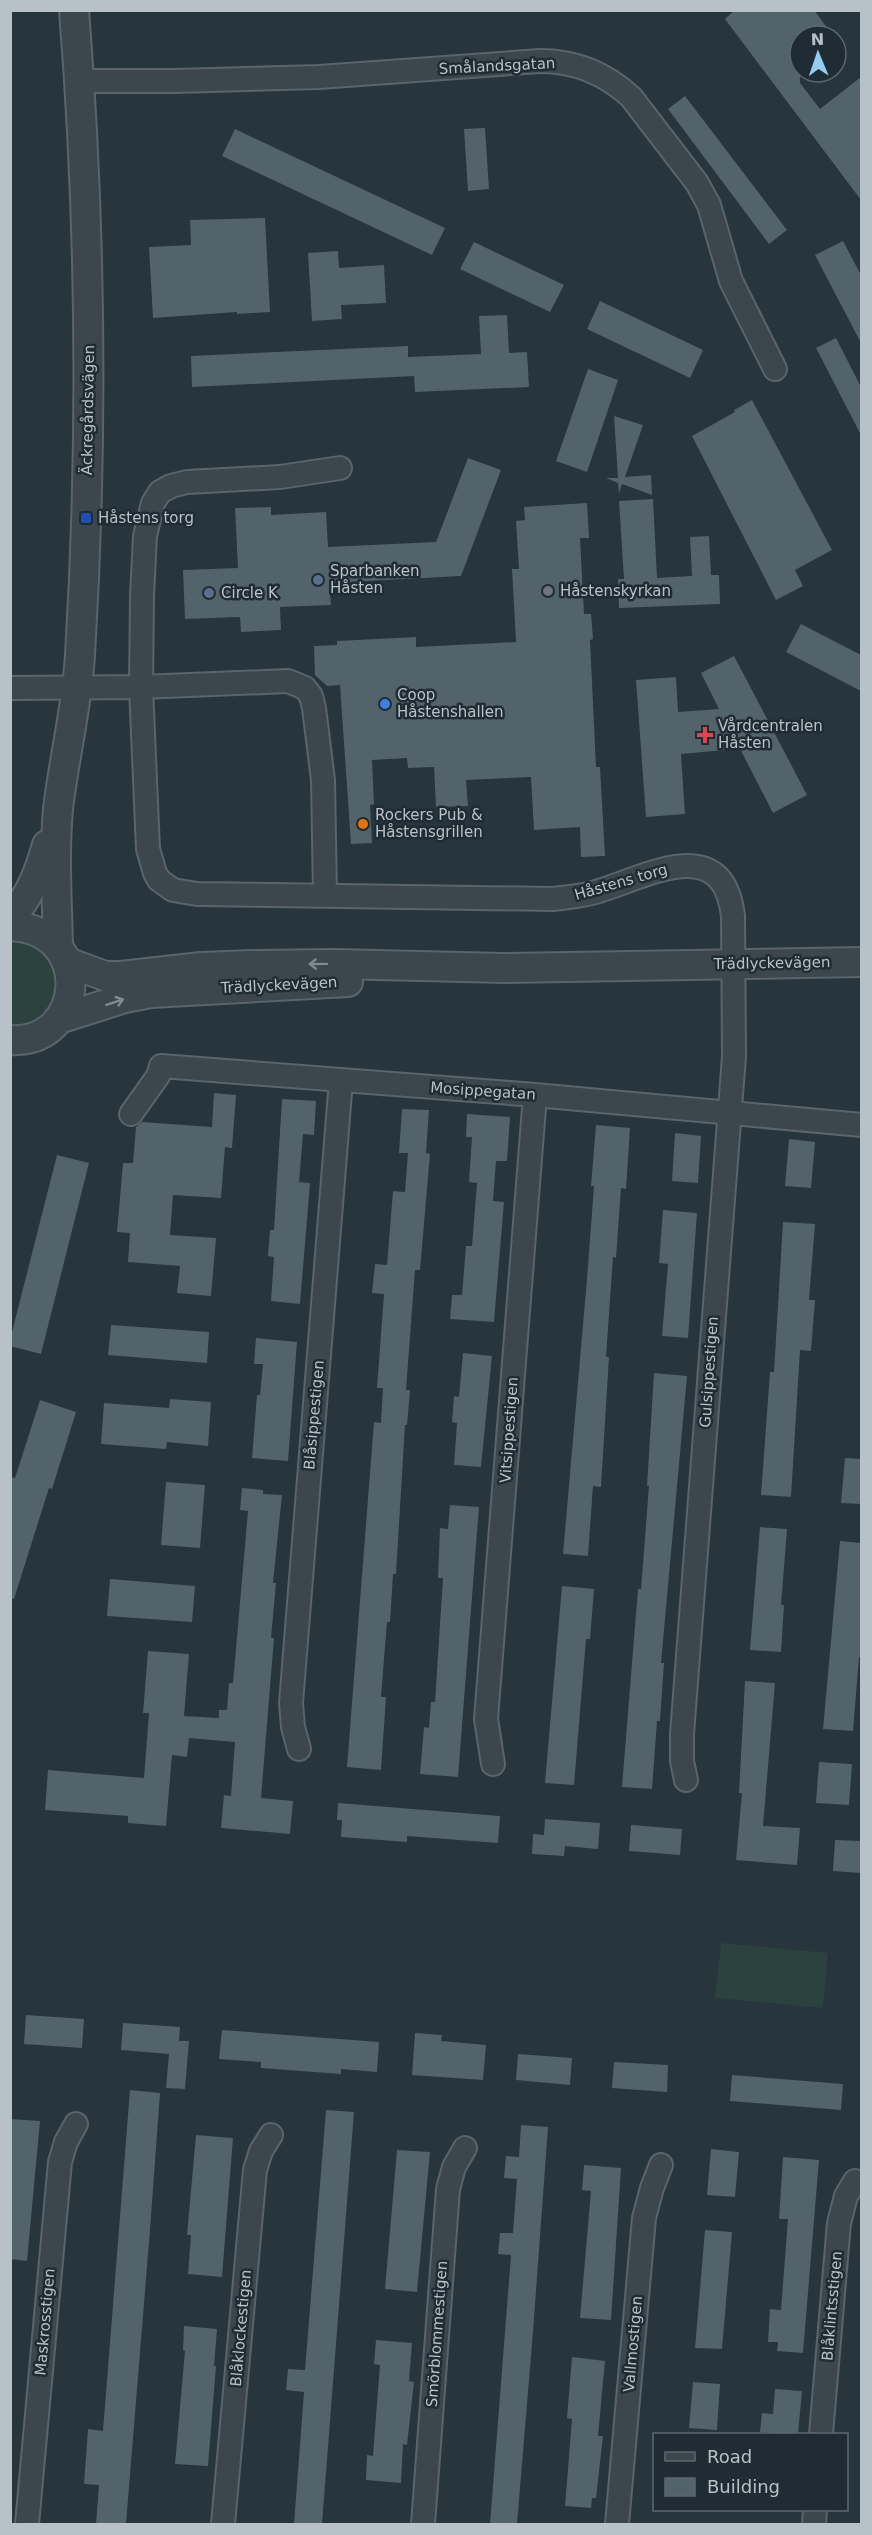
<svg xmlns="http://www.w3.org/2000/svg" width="872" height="2535" font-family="'DejaVu Sans',sans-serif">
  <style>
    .grass { fill: #2c423e }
    .building { fill: #52636a }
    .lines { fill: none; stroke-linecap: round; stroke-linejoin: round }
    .minor-casing { stroke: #59646b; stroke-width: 26 }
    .tertiary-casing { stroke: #59646b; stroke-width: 32 }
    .minor { stroke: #3b474d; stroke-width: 22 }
    .tertiary { stroke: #3b474d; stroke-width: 28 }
    .oneway { stroke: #7f8a91 }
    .transit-dot { fill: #1a4fb4; stroke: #202c33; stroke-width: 2 }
    .service-dot { fill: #5c6f8a; stroke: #202c33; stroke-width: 2 }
    .worship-dot { fill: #6b7280; stroke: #202c33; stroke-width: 2 }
    .shop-dot { fill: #3f7fe0; stroke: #202c33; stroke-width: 2 }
    .health-dot { fill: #e0444e; stroke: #202c33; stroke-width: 2 }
    .food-dot { fill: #e8710a; stroke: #202c33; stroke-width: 2 }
    .labels { text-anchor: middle; stroke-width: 5; stroke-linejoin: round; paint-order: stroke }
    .street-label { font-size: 15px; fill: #b7c1c8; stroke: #202c33 }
    .poi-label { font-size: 15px; fill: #b7c1c8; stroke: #202c33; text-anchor: start }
  </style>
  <rect width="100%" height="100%" fill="#27353d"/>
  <path class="grass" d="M10,936L41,946C46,954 56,966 58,976C59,979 57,982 57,985C53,1010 36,1025 11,1025Z
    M721,1943L828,1953L823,2008L715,1998Z"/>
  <path class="building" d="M735,10H814L833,36H800V83L820,109L861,77V200L725,19Z
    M685,96L787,230L769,244L668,109Z
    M485,128L489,189L468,191L464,129Z
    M235,129L445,228L432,255L222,156Z
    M265,218L270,312L237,314V312L153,318L149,247L191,245L190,220Z
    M843,241L861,275V343L815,255Z
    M474,242L564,285L550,312L460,269Z
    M338,251L339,268L384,265L386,303L341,305L342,319L312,321L308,253Z
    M600,301L703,350L690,378L587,329Z
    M507,315L509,353L527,352L529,387L415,392L414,376L192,387L191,356L408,346V357L481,354L479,316Z
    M836,338L861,387V435L816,348Z
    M588,369L618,380L587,472L556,461Z
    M752,400L832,550L795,570L803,586L776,600L692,436L735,412L734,410Z
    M614,416L643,425L625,477L651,475L652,495L622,484L619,494L618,483L606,478H618Z
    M468,458L501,470L461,576L329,583L331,605L280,607L281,630L241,632L240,617L185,619L183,570L238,568L235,508L271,507V515L326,512L328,547L436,542Z
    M653,499L657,578L692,576L690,537L709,536L711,575H719L720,604L619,608L618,579H624L619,501Z
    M587,503L589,538H580L584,614H591L593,639L590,640L596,767H600L605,856L581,857L580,827L534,830L531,777L466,780L468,806L436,807L434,767L408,768L407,758L372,760L374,804L370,805L372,843L351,844L340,685L327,686L315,675L314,646L337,645V641L416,637V647L516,642L512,569H519L516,521L525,520L524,507Z
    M801,624L861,655V691L786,652Z
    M734,656L807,795L773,813L736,741L725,750L681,754L685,814L646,817L636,680L676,677L678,712L719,709L701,673Z
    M214,1093L236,1095L232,1148L225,1147L221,1198L173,1195L170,1235L216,1238L211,1296L177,1293L180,1266L128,1262L130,1233L117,1232L123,1163H133L136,1127L142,1122L212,1127Z
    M282,1099L316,1101L314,1135L303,1134L299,1182L310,1183L300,1304L271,1301L274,1257L268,1256L270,1230H274Z
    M402,1109L429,1110L426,1153L430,1154L420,1270H415L406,1390H410L407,1425H405L396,1574H393L390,1622H387L381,1697H386L381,1770L347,1767L374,1422L381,1423L383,1388H377L384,1294L372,1293L375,1264L387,1265L393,1191L405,1192L408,1153H399Z
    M467,1114L510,1117L507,1161H496L493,1201L504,1202L494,1322L450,1319L452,1295H462L466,1246H472L477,1183L469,1182L472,1137H466Z
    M596,1125L630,1128L626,1189L621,1188L616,1258L613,1257L606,1357H609L601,1487L593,1486L588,1556L563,1554L587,1279L594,1186H591Z
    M675,1133L701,1136L698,1183L672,1181Z
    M789,1139L815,1142L811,1188L785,1186Z
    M57,1155L89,1163L41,1354L10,1346V1340Z
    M663,1210L697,1213L688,1338L662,1336L668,1264L659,1263Z
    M783,1222L815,1224L809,1300H815L811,1351L800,1350L791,1497L761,1495L770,1372H774Z
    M111,1325L209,1332L207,1363L108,1355Z
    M256,1338L297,1342L288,1461L252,1458L257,1395H260L263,1364H254Z
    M463,1353L492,1356L481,1467L454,1465L457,1423L452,1422L454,1396L459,1397Z
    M654,1373L687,1376L661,1663H664L660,1721H657L652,1789L622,1787L638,1589H641L649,1486H647Z
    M170,1399L211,1402L208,1446L167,1442L166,1449L101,1444L104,1403L169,1408Z
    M40,1400L76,1412L52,1489L49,1488L14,1599L10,1598V1477L15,1478Z
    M845,1458L861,1459V1504L841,1503Z
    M166,1482L205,1485L200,1548L161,1545Z
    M242,1488L263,1490V1494L282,1495L273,1583H276L271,1638H274L261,1798L293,1801L290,1834L221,1828L224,1795L231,1796L235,1742L189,1738L187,1757L172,1755L166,1826L128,1823V1816L45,1810L48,1770L144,1778L149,1713H143L148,1651L189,1654L184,1716L219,1718V1710H227L229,1683H233L248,1511L240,1510Z
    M450,1505L479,1507L458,1777L420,1774L424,1727L429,1728L431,1702H435L443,1578H438L440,1528L448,1529Z
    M760,1527L787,1529L781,1605H784L781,1652L750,1650Z
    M840,1541L861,1543V1657H859L853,1731L823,1729Z
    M110,1579L195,1586L192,1622L107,1616Z
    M562,1586L594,1589L590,1639H586L574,1785L545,1783Z
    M745,1681L775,1683L763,1826L800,1828L797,1865L736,1860L742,1793H739Z
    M819,1762L852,1764L849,1805L816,1803Z
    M338,1803L500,1816L498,1843L407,1836V1842L341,1837L342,1820H337Z
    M545,1819L600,1823L598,1849L565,1846L564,1856L532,1854L533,1834L544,1835Z
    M631,1825L682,1829L680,1855L629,1851Z
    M835,1840L861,1841V1873L833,1871Z
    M26,2015L84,2019L82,2048L24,2044Z
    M123,2023L180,2027L179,2041H189L185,2089L166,2088L169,2054L121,2050Z
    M222,2030L379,2042L377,2072L341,2069V2074L261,2068V2062L219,2059Z
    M415,2033L442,2035L441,2041L486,2045L483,2080L412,2075Z
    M518,2054L572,2058L570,2085L516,2080Z
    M614,2062L668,2065L667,2092L612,2088Z
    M732,2075L843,2084L841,2110L730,2101Z
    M130,2090L160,2093L150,2230L126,2524H96L99,2485L84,2484L88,2429L103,2431Z
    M326,2110L354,2112L344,2241L322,2524H294L304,2392L286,2390L288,2369L305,2370Z
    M10,2119L40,2121L27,2261L10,2259Z
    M521,2125L548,2127L533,2332L517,2524H490L511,2255L498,2254L500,2233H513L517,2179L504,2178L506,2156L519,2157Z
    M196,2135L233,2138L222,2277L188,2274L191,2235H187Z
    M711,2149L739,2152L735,2197L707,2195Z
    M397,2150L430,2152L417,2292L385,2289Z
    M783,2157L819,2160L803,2353L777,2351L778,2342H768L770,2309L781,2310L788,2219H779Z
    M584,2165L621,2168L611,2320L580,2318L591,2191L582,2190Z
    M705,2230L732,2232L722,2349L695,2348Z
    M184,2326L217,2329L214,2366H216L208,2466L175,2464L185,2351L183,2350Z
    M376,2340L412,2343L409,2381L414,2382L407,2445L403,2444L401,2483L366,2480L367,2455L373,2456L377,2403L380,2365L374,2364Z
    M572,2357L605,2361L598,2436H603L596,2498H592L591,2508L565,2506L572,2419L567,2418Z
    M693,2382L720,2384L717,2430L689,2428Z
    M775,2389L802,2391L798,2434L760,2432L762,2413L773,2414Z"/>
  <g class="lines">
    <defs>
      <path id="minor" d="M80,81H175L319,77L540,61C574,61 605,73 631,97L697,183L709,205L731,281L775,369
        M340,468L280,477L187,482L171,486L160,492L153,503L145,536L142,596L141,687L148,849L155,873L159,880L173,890L197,894L553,899C569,897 584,896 599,891C648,876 723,832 733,916L734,1056L682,1734V1761L686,1780
        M10,688L141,687L288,681L305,688L311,696L314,708L323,780L325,895
        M131,1114L158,1076L161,1066L535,1095L862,1125
        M299,1749L293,1727L291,1703L341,1080
        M493,1764L486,1719L535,1095
        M821,2434L839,2223L846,2196L855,2181
        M27,2524L60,2162L66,2142L76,2124
        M223,2524L255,2170L261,2151L271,2135
        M423,2524L448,2189L454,2167L465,2148
        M617,2524L644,2218L652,2188L661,2165
        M814,2524L815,2510"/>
      <path id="tertiary" d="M10,919C30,896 39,873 47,845
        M10,926C95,929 86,1045 10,1040
        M58,946C57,900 54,855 58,809C64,758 77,707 80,655C93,440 91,225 74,10
        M67,962L105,976H121L201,967L252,965L335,964L503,968L862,962
        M59,1019L125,998L151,993L348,982"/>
    </defs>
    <use href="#minor" class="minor-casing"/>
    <use href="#tertiary" class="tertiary-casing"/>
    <use href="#minor" class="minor"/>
    <use href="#tertiary" class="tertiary"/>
  </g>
  <defs><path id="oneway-shaft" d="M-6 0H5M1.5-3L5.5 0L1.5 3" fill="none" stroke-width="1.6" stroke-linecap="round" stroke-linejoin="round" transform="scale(1.5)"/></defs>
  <g class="oneway">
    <use href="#oneway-shaft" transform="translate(318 964) rotate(179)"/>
    <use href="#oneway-shaft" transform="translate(115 1002) rotate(-18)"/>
  </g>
  <rect class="transit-dot" x="80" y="512" width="12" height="12" rx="3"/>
  <g class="service-dot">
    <circle cx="318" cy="580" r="6"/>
    <circle cx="209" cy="593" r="6"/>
  </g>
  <circle class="worship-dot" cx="548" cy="591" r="6"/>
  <circle class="shop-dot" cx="385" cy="704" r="6"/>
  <path class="health-dot" d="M702 726h6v6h6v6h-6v6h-6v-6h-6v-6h6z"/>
  <circle class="food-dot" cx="363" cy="824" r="6"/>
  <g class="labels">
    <g class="street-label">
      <text transform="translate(497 66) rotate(-3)" y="5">Smålandsgatan</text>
      <text transform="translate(88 410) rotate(-89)" y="5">Äckregårdsvägen</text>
      <text transform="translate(621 882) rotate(-16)" y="5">Håstens torg</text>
      <text transform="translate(772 963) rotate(-1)" y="5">Trädlyckevägen</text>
      <text transform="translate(279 985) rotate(-3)" y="5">Trädlyckevägen</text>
      <text transform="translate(483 1091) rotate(4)" y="5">Mosippegatan</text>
      <text transform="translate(709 1372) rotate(-86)" y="5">Gulsippestigen</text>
      <text transform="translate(314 1415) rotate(-85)" y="5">Blåsippestigen</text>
      <text transform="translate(509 1430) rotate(-86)" y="5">Vitsippestigen</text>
      <text transform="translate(832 2306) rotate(-85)" y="5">Blåklintsstigen</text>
      <text transform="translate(45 2322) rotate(-85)" y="5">Maskrosstigen</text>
      <text transform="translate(241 2328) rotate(-85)" y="5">Blåklockestigen</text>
      <text transform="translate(437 2334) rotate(-86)" y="5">Smörblommestigen</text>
      <text transform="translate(633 2344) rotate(-85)" y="5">Vallmostigen</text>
    </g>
    <g class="poi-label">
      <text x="98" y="523">Håstens torg</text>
      <text x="330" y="576">Sparbanken<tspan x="330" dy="17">Håsten</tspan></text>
      <text x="560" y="596">Håstenskyrkan</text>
      <text x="221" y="598">Circle K</text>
      <text x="397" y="700">Coop<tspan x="397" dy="17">Håstenshallen</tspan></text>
      <text x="718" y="731">Vårdcentralen<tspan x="718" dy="17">Håsten</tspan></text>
      <text x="375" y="820">Rockers Pub &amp;<tspan x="375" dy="17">Håstensgrillen</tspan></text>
    </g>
  </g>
  <rect width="872" height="2535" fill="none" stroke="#b7c1c8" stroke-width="24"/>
  <rect x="653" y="2433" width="195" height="78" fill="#202c33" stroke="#5c686f" stroke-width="1.5"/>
  <rect x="665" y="2452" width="30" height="9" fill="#3b474d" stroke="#5c686f" stroke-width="1.5"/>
  <text x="707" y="2463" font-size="18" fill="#b7c1c8">Road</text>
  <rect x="665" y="2478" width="30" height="18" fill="#52636a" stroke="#5c686f" stroke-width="1.5"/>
  <text x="707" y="2493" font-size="18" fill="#b7c1c8">Building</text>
  <g transform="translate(818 54) rotate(358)"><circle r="28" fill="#202c33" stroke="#5c686f" stroke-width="1.5"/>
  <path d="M0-4.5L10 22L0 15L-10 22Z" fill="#94ccf0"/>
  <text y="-9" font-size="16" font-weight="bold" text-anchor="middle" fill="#b7c1c8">N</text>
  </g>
</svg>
